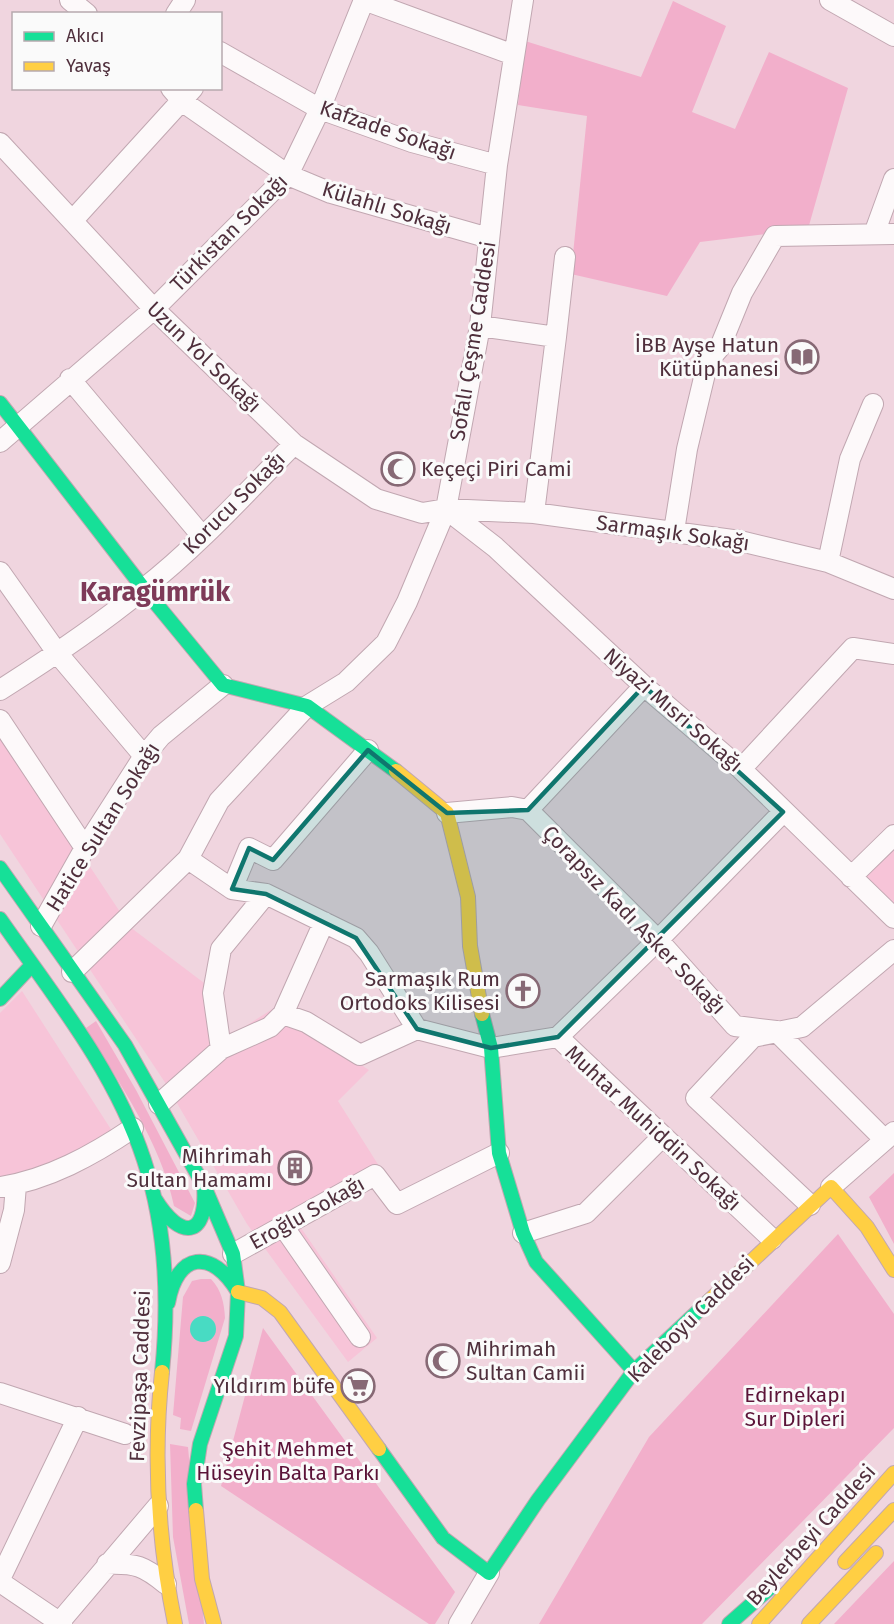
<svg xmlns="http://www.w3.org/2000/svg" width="894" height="1624" font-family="'Fira Sans',sans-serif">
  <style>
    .built { fill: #f7c4d8 }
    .green { fill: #f2afcb }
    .water { fill: #48dbc3 }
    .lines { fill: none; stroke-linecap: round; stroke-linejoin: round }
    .street-casing { stroke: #c1a7b1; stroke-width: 22 }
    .fast-casing { stroke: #c1a7b1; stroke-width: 16 }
    .slow-casing { stroke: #c1a7b1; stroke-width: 16 }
    .street { stroke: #fdf9fa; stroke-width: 20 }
    .fast { stroke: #16e098; stroke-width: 14 }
    .slow { stroke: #ffcf43; stroke-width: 14 }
    .marked { fill: #0f766e; fill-opacity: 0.2; stroke: #0f766e; stroke-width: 4.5; stroke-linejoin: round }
    .labels { text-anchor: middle; stroke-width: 6; stroke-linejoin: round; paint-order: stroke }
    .street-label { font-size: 21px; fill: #4f2f3c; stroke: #fafafa }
    .poi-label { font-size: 21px; fill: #4f2f3c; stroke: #fafafa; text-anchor: end }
    .park-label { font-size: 21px; fill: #5b1338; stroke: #fafafa }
    .district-label { font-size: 27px; font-weight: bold; fill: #7e3a58; stroke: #fafafa }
  </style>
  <rect width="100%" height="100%" fill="#f0d5df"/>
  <path class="built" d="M0,731L130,927L220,995L227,1038L274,1008L369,1070L338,1101L379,1166L301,1209V1228L377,1338L348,1362L247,1224L166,1084L0,834Z
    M894,843V927L850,881Z
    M22,991L114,1134L23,1179L0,1181V1013Z"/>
  <path class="green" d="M673,1L726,26L692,112L735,129L769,52L848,88L808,229L700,242L667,296L571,274L587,116L518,105L525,41L641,77Z
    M96,1021L136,1090L195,1203L191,1216L174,1206C160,1141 120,1085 86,1028Z
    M894,1173V1244L869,1197Z
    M838,1234L894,1314V1428L702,1624H539L649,1437Z
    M201,1279H211C222,1291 224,1303 225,1318L191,1431L180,1429L181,1418L173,1415L183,1297L192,1281Z
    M263,1328L455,1592L435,1624H429L221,1486Z
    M170,1444L188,1447L204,1624H189L173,1537Z
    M894,1561V1624H834Z"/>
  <path class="water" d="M190 1329a13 13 0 1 1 26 0a13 13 0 1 1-26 0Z"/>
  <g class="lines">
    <defs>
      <path id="street" d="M70,0L87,14
        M364,0L514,55
        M830,0L894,36
        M176,14L185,0
        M220,52L320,109L412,142L497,165
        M171,88L183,102L288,175L331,193L489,238
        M0,143L154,309L294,444L376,499L422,513L446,509L534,513L740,541L828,562L894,589
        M73,220L193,88
        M874,234L894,179
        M480,326L556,337L534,513
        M556,337L565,257
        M70,379L202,536
        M0,442L154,309L288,175L320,109L364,0
        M446,509L495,547L644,686L741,769L894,918
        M674,531L687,449L708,361L720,347L742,293L775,236L894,234
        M828,562L850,459L873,404
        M0,572L58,654L144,756
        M0,690C49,659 97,627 142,590C197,547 245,494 294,444
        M0,720L85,848
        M741,769L853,648L894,654
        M528,810L644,686
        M447,813L512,807L528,810L658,940L735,1026L776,1031L885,1140
        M188,859L232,889L266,894L356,938L369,953L417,1029
        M851,877L894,835
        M232,889L249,848L273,860L368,750
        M41,926L85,848L144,756L161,736L223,685
        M72,972L188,859L219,801L307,706L346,682L386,643L407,602L446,509L480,326L497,165L523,0
        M283,1014L324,922
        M558,1037L658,940L783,812
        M221,1049L213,993L221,949L266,894
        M159,1104L221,1049L270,1027L283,1014L306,1022L360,1055L417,1029L491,1048L558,1037L772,1239
        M0,1187C48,1180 93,1155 133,1128
        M831,1187L894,1132
        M810,1205L696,1098L753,1037L802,1027L894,950
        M283,1226L360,1337
        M523,1233L586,1213L662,1137
        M233,1254L375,1175L397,1204L499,1153
        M0,1263L14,1210L16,1185
        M0,1393L125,1434
        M107,1564C136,1563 144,1566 166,1584
        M0,1579L78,1417
        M0,1582L62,1624
        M58,1624L158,1506
        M459,1624L489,1573"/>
      <path id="fast" d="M0,403L144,589L223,685L307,706L396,771
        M0,868L125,1045L204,1186L233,1254L238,1292L236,1336L200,1444L194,1484L196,1510
        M0,919C53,995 115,1071 144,1160C166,1227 169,1303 162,1372
        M0,999L32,965
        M482,1014L491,1048L499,1153L523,1233L536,1262L634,1371
        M155,1199C180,1240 208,1239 204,1186
        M168,1303C177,1252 212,1248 238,1292
        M379,1449L443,1538L489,1573L538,1500L634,1371L710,1300
        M729,1624L771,1587"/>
      <path id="slow" d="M396,771L447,813L468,897L470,946L482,1014
        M238,1292L262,1298L280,1312L379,1449
        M710,1300L831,1187L867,1227L894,1270
        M162,1372C153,1456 158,1541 175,1624
        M196,1510L202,1579L214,1624
        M845,1562L894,1510
        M759,1624L894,1473
        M809,1624L876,1553"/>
    </defs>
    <use href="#street" class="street-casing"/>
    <use href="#fast" class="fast-casing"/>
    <use href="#slow" class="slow-casing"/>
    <use href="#street" class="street"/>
    <use href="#fast" class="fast"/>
    <use href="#slow" class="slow"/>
  </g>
  <path class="marked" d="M644,686L783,812L558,1037L491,1048L417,1029L356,938L266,894L232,889L249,848L273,860L368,750L447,813L528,810Z"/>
  <defs>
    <symbol id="library-ring" viewBox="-11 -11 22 22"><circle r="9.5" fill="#fafafa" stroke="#876975" stroke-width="1.5"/><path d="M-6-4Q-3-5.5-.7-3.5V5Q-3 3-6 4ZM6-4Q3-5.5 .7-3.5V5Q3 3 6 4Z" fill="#876975"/></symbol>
    <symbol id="mosque-ring" viewBox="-11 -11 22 22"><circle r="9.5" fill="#fafafa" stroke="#876975" stroke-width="1.5"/><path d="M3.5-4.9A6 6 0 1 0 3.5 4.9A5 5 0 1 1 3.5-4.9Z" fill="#876975"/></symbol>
    <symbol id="church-ring" viewBox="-11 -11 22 22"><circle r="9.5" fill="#fafafa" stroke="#876975" stroke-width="1.5"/><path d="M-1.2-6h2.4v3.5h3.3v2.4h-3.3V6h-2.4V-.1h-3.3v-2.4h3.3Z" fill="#876975"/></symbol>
    <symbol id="building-ring" viewBox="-11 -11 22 22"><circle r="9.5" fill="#fafafa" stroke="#876975" stroke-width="1.5"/><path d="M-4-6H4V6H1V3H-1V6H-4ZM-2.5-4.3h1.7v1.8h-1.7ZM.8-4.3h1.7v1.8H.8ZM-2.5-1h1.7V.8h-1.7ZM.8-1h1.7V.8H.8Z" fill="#876975"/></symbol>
    <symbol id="supermarket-ring" viewBox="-11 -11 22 22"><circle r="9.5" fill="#fafafa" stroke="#876975" stroke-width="1.5"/><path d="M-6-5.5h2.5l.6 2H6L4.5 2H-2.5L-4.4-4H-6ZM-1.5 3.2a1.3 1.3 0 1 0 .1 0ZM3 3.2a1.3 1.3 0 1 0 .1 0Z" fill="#876975"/></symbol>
  </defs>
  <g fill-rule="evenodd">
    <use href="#library-ring" x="783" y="338" width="38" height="38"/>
    <use href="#mosque-ring" x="379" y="450" width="38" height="38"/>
    <use href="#church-ring" x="504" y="972" width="38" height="38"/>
    <use href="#building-ring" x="276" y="1149" width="38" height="38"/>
    <use href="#mosque-ring" x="424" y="1342" width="38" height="38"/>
    <use href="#supermarket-ring" x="339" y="1367" width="38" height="38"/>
  </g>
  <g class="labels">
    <g class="street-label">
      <text transform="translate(388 130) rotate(19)" y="7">Kafzade Sokağı</text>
      <text transform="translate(387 208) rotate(17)" y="7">Külahlı Sokağı</text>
      <text transform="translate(229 233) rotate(-45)" y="7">Türkistan Sokağı</text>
      <text transform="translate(473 341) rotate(-81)" y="7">Sofalı Çeşme Caddesi</text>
      <text transform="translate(204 357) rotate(44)" y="7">Uzun Yol Sokağı</text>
      <text transform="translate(234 503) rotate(-45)" y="7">Korucu Sokağı</text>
      <text transform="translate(673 533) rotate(8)" y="7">Sarmaşık Sokağı</text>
      <text transform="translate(673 710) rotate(41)" y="7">Niyazi Mısri Sokağı</text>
      <text transform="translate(103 827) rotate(-58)" y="7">Hatice Sultan Sokağı</text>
      <text transform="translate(634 920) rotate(46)" y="7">Çorapsız Kadı Asker Sokağı</text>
      <text transform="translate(653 1128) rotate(43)" y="7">Muhtar Muhiddin Sokağı</text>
      <text transform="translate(307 1213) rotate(-29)" y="7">Eroğlu Sokağı</text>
      <text transform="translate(691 1319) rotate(-45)" y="7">Kaleboyu Caddesi</text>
      <text transform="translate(140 1376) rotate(-88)" y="7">Fevzipaşa Caddesi</text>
      <text transform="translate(811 1535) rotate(-48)" y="7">Beylerbeyi Caddesi</text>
    </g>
    <g class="poi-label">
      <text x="779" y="352">İBB Ayşe Hatun<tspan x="779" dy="24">Kütüphanesi</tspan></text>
      <text x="421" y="476" text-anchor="start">Keçeçi Piri Cami</text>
      <text x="500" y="986">Sarmaşık Rum<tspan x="500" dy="24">Ortodoks Kilisesi</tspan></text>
      <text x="272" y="1163">Mihrimah<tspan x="272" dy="24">Sultan Hamamı</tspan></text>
      <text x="466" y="1356" text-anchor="start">Mihrimah<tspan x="466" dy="24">Sultan Camii</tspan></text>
      <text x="335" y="1393">Yıldırım büfe</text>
    </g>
    <g class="park-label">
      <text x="795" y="1402">Edirnekapı<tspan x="795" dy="24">Sur Dipleri</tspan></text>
      <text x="288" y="1456">Şehit Mehmet<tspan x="288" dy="24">Hüseyin Balta Parkı</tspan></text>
    </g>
    <g class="district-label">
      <text x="155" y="601">Karagümrük</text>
    </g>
  </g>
  <rect x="12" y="12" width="210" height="78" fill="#fafafa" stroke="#b6a9ae" stroke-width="1.5"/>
  <rect x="24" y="32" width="30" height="9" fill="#16e098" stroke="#b6a9ae" stroke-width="1.5"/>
  <text x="66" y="42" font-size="18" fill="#4f2f3c">Akıcı</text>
  <rect x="24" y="62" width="30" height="9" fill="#ffcf43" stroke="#b6a9ae" stroke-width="1.5"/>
  <text x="66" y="72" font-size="18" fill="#4f2f3c">Yavaş</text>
</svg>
